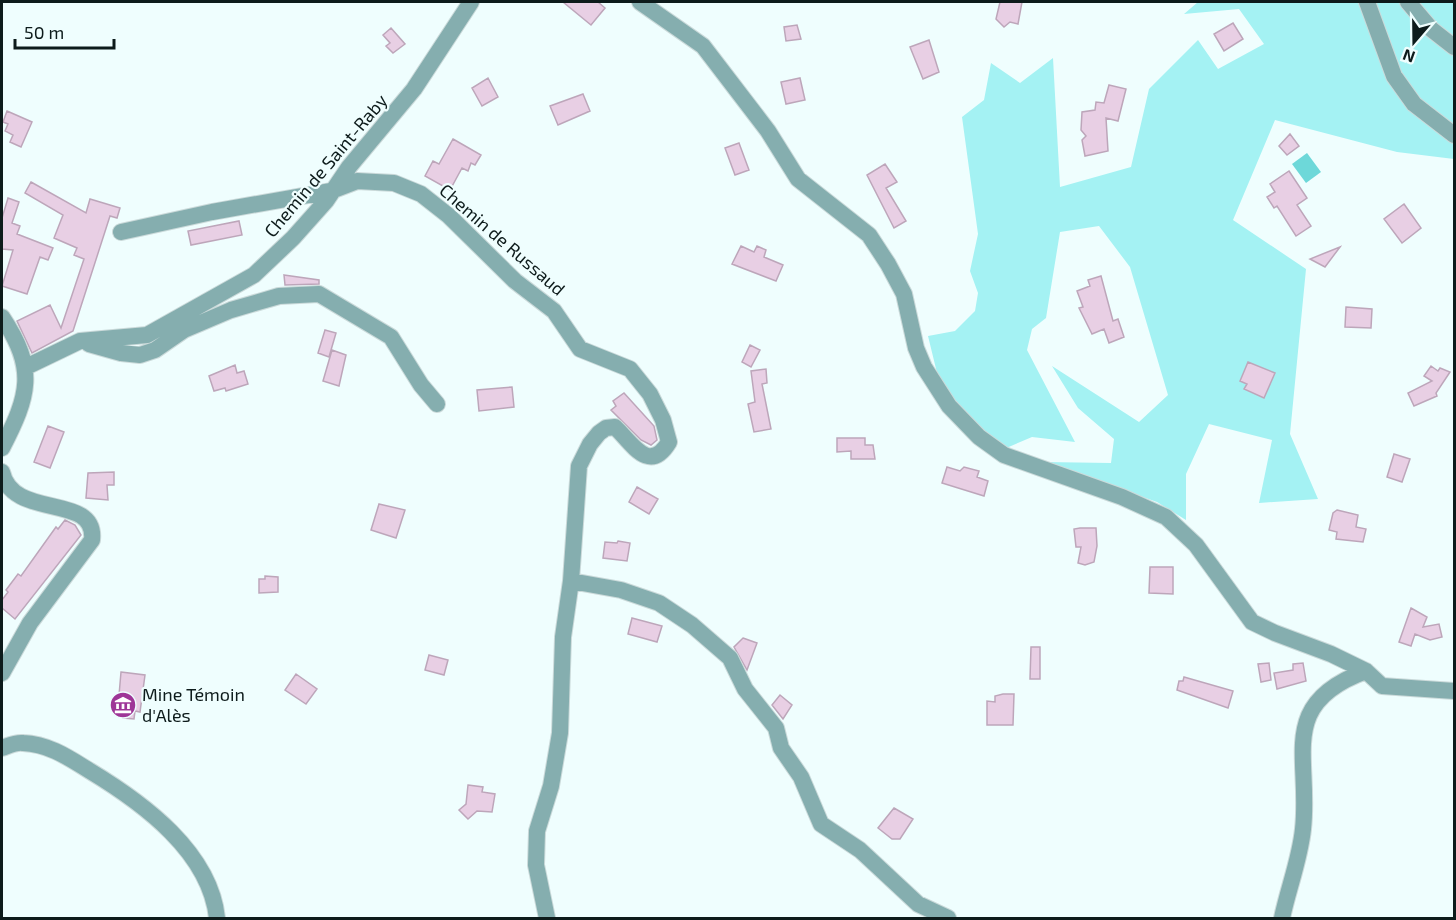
<svg xmlns="http://www.w3.org/2000/svg" width="1456" height="920" font-family="'Exo 2',sans-serif">
  <style>
    .green { fill: #a4f2f3 }
    .water { fill: #6dd8d9 }
    .building { fill: #e8cfe4; stroke: #bda6ba; stroke-width: 1.5 }
    .lines { fill: none; stroke-linecap: round; stroke-linejoin: round }
    .minor-casing { stroke: #cbdada; stroke-width: 18 }
    .minor { stroke: #85aeaf; stroke-width: 16 }
    .labels { text-anchor: middle; stroke-width: 4.5; stroke-linejoin: round; paint-order: stroke }
    .street-label { font-size: 18px; fill: #0d1b1b; stroke: #effefe }
    .poi-label { font-size: 18px; fill: #0d1b1b; stroke: #effefe; text-anchor: start }
  </style>
  <rect width="100%" height="100%" fill="#effefe"/>
  <path class="green" d="M1198,2H1454V159L1397,152L1275,120L1233,220L1306,269L1290,434L1318,499L1259,503L1272,440L1209,424L1186,474V520L1157,502L1044,462L1111,463L1114,439L1078,408L1052,366L1139,422L1168,395L1130,267L1099,226L1060,232L1046,318L1032,329L1027,350L1075,442L1032,437L1004,449L958,407L938,377L928,336L955,331L975,311L978,293L970,271L978,234L962,117L984,100L991,63L1020,83L1053,58L1060,187L1131,167L1149,89L1198,40L1218,69L1264,44L1239,9L1184,14Z"/>
  <path class="water" d="M1307,153L1321,172L1306,183L1292,164Z"/>
  <path class="building" d="M563,2H598L605,8L591,25Z
    M1000,2H1022L1018,24L1010,22L1004,27L996,19Z
    M1233,23L1243,39L1224,51L1214,34Z
    M797,25L801,39L786,41L784,27Z
    M391,28L405,44L393,53L386,46L390,43L383,35Z
    M929,40L939,72L923,79L910,47Z
    M488,78L498,97L482,106L472,88Z
    M800,78L805,100L786,104L781,82Z
    M1109,85L1126,89L1118,121L1106,118L1108,151L1085,156L1082,140L1086,136L1081,130L1082,112L1095,110L1096,102L1104,103Z
    M583,94L590,111L558,125L550,106Z
    M7,111L32,122L21,147L10,142L13,135L5,131L8,124L3,122Z
    M1290,134L1299,146L1287,155L1279,146Z
    M453,139L481,155L475,165L471,163L468,171L462,168L450,190L425,176L433,161L439,164Z
    M739,143L749,170L735,175L725,148Z
    M885,164L897,182L886,188L906,221L894,228L867,175Z
    M1289,171L1307,198L1297,205L1311,226L1296,236L1277,206L1274,208L1267,197L1275,192L1270,184Z
    M31,182L86,213L90,199L120,208L117,218L110,216L73,331L32,353L17,321L50,305L61,328L84,259L74,255L77,248L54,238L63,215L25,193Z
    M8,198L19,202L12,223L20,226L17,234L53,248L48,260L40,257L27,294L2,286L13,250L2,249V218Z
    M1404,204L1421,228L1402,243L1384,219Z
    M239,221L242,235L191,245L188,231Z
    M741,246L754,252L757,246L766,250L764,257L783,265L776,281L732,264Z
    M1340,247L1325,267L1310,259Z
    M284,275L319,280V284L285,285Z
    M1101,276L1113,321L1118,319L1124,337L1109,343L1104,329L1092,334L1079,308L1083,307L1077,291L1090,286L1088,280Z
    M1346,307L1372,309L1371,328L1345,327Z
    M325,330L336,333L329,357L318,353Z
    M750,345L760,350L751,367L742,362Z
    M332,350L346,355L339,386L323,381Z
    M1248,362L1275,373L1264,398L1244,389L1247,384L1240,381Z
    M235,365L237,373L244,371L248,384L226,391L225,388L214,391L209,376Z
    M1431,366L1438,371L1440,368L1450,372L1436,393L1437,396L1414,406L1408,393L1432,381L1424,376Z
    M766,369L767,383L762,384L771,429L754,432L748,404L755,402L751,371Z
    M512,387L514,407L479,411L477,390Z
    M624,393L654,426L657,440L651,445L641,440L611,410L616,406L613,401Z
    M48,426L64,432L50,468L34,462Z
    M837,438H865V445H873L875,459H851V451L837,452Z
    M1394,454L1410,459L1402,482L1387,477Z
    M947,467L960,471L964,467L979,471L977,477L988,481L984,496L942,483Z
    M114,472V485H107L108,500L86,498L88,473Z
    M637,487L658,499L649,514L629,502Z
    M379,504L405,510L396,538L371,530Z
    M1337,510L1358,515L1356,527L1366,529L1363,542L1336,539L1337,532L1329,530L1333,513Z
    M65,520L75,525L81,535L15,619L2,608V600L8,592L6,590L18,574L21,576L56,527L58,529Z
    M1080,528H1096L1097,546L1094,562L1085,565L1078,563L1081,547H1076L1074,529Z
    M618,541L630,543L627,561L603,558L605,542L617,543Z
    M1150,567H1173V594L1149,593Z
    M265,576L278,577V592L259,593V579H265Z
    M1411,608L1427,617L1423,627L1439,624L1442,637L1430,640L1415,634L1411,646L1399,642Z
    M632,618L662,626L657,642L628,634Z
    M743,638L757,643L747,670L734,647Z
    M1031,647H1040V679H1030Z
    M429,655L448,660L444,675L425,670Z
    M1269,663L1271,680L1261,682L1258,664Z
    M1303,663L1306,681L1277,689L1274,673L1293,670V664Z
    M121,672L145,675L140,712L135,711L134,719L123,718L125,708L118,707Z
    M296,674L317,689L306,704L285,690Z
    M1184,677L1233,691L1228,708L1177,690L1179,681H1183Z
    M1003,694H1014L1013,725H987V701L995,702V696Z
    M780,695L792,705L783,719L772,705Z
    M468,785L483,787L482,792L495,794L492,812L477,811L468,819L459,810L466,804Z
    M894,808L913,819L900,839H892L878,828Z"/>
  <g class="lines">
    <defs>
      <path id="minor" d="M640,2L703,46L768,131L798,179L869,235L888,264L904,294L916,348L924,367L949,406L979,437L1004,455L1122,497L1166,517L1196,545L1252,622L1275,633L1331,654L1366,671L1382,686L1454,691
        M1367,2L1394,76L1414,104L1454,135
        M1408,2L1431,29L1454,47
        M121,232L212,212L331,191L357,181L394,183L421,194L449,216L515,281L554,311L580,349L630,369L650,394L663,420L669,442C649,475 632,443 615,427L606,428L599,433L590,444L579,466L571,581L621,590L659,603L692,625L730,658L745,689L776,728L781,748L801,777L821,824L860,850L918,904L948,918
        M2,317C37,369 29,396 2,448
        M89,344L121,353L140,355L155,350L184,330L231,310L279,296L319,294L391,337L421,385L437,404
        M26,367L80,341L147,335L254,275L293,238L326,201L349,167L414,89L471,2
        M2,472C13,521 97,492 92,540L30,623L2,673
        M2,748C8,746 16,742 23,743C49,744 69,758 90,771C143,803 210,852 217,918
        M547,918L536,865L537,831L551,786L560,733L563,637L571,581
        M1282,918C1288,889 1300,859 1303,829C1311,757 1276,704 1366,671"/>
    </defs>
    <use href="#minor" class="minor-casing"/>
    <use href="#minor" class="minor"/>
  </g>
  <defs>
    <symbol id="museum-disc" viewBox="-11 -11 22 22"><circle r="9.5" fill="#9e3597" stroke="#effefe"/><path d="M0-6L6-3V-2H-6V-3ZM-5-1h2V3h-2ZM-1-1h2V3h-2ZM3-1h2V3H3ZM-6 4H6V6H-6Z" fill="#fff"/></symbol>
  </defs>
  <g fill-rule="evenodd">
    <use href="#museum-disc" x="108" y="690" width="30" height="30"/>
  </g>
  <g class="labels">
    <g class="street-label">
      <text transform="translate(326 166) rotate(-50)" y="6">Chemin de Saint-Raby</text>
      <text transform="translate(502 240) rotate(41)" y="6">Chemin de Russaud</text>
    </g>
    <g class="poi-label">
      <text x="142" y="701">Mine Témoin<tspan x="142" dy="21">d'Alès</tspan></text>
    </g>
  </g>
  <rect width="1456" height="920" fill="none" stroke="#0d1b1b" stroke-width="6"/>
  <g transform="translate(1414 42) rotate(200)" stroke="#effefe" stroke-width="4.5" paint-order="stroke">
  <path d="M0-4.5L10 22L0 15L-10 22Z" fill="#0d1b1b"/>
  <text y="-9" font-size="16" font-weight="bold" text-anchor="middle" fill="#0d1b1b">N</text>
  </g>
  <path d="M15 39v9h99v-9" fill="none" stroke="#0d1b1b" stroke-width="3"/>
  <text x="24" y="39" font-size="18" fill="#0d1b1b" stroke="#effefe" stroke-width="4.5" paint-order="stroke">50 m</text>
</svg>
